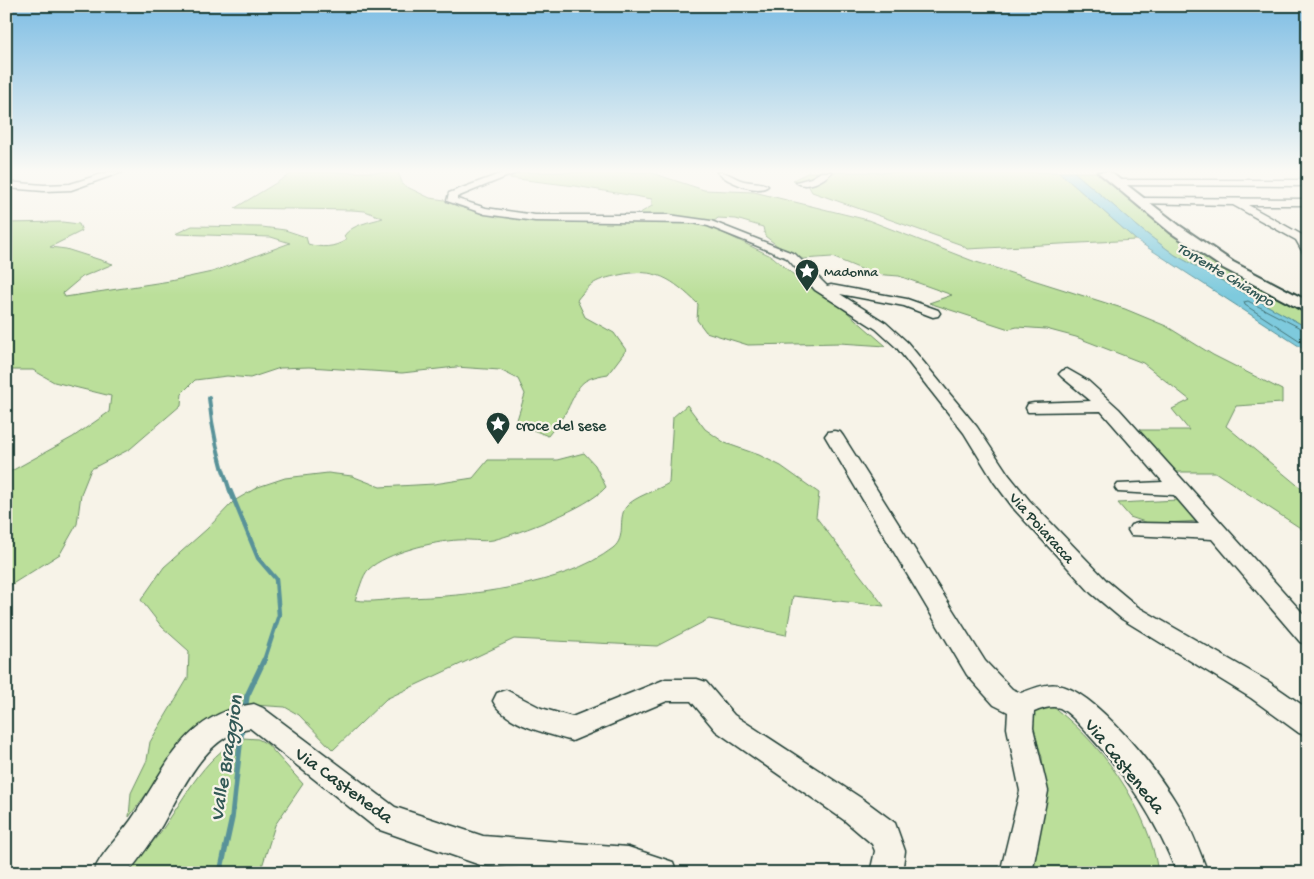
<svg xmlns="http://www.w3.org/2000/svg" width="1314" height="879" font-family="'Gochi Hand',sans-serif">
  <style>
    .green { fill: #bbdf9a; stroke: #6d8e67 }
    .water { fill: #7ecadd; stroke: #589299 }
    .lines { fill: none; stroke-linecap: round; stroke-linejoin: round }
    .shore { stroke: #457578; stroke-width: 1 }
    .stream-far2 { stroke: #589299; stroke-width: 4 }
    .stream-far1 { stroke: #589299; stroke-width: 4.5 }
    .stream { stroke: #589299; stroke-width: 5.5 }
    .canal { fill: #7ecadd; fill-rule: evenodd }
    .minor-casing { stroke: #1f3d34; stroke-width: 3 }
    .major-casing { stroke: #1f3d34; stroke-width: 4 }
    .minor { fill: #f7f3e8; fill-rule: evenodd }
    .major { fill: #f7f3e8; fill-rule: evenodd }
    .labels { text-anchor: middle; stroke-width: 4.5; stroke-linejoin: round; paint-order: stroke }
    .far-poi-label { font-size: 14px; fill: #1f3d34; stroke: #f7f3e8; text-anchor: start }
    .far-water-label { font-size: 15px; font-style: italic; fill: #325956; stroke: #f7f3e8 }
    .poi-label { font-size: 16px; fill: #1f3d34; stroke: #f7f3e8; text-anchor: start }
    .street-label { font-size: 16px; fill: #1f3d34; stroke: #f7f3e8 }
    .near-street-label { font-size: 19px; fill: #1f3d34; stroke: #f7f3e8 }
    .near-water-label { font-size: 21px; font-style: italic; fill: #325956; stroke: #f7f3e8 }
  </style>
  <rect width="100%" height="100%" fill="#f7f3e8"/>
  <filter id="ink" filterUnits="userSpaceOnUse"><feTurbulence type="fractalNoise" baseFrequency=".02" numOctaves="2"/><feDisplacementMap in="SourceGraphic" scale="10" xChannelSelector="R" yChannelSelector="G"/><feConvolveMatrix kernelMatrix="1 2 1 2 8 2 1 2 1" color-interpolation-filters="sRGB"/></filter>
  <g filter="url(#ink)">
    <path class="green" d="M294,172H398L403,185L430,198L445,200L459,207L493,214L686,221L709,226L773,257L790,272L840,306L886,346L840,343L748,345L706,332L697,320L698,304C672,279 656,267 619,275C596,280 591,282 577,300L585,317L614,333L626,350L608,374C578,379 580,385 567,410C562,419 554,428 548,436L516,423L525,394L518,379L500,370L456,367L402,373L309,367L280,368L250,378L227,376L195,380L182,393L181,405L130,449L91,469L81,494L77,524L60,554L6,588V474L73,437L109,412L111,396L54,382L33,370H6V223L62,222L79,224L82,231L50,247L66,249L113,264L82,277L63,293L65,297L170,281L212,272L290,243L271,237L175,234L192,226L262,227L285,230L306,237L308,244C321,248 334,248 346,240L344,236C352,224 371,222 383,218L365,211L352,210L235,208Z
      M520,172H649L704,190L754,192L868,220L973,261L1125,309L1166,326L1213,355L1282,390V403L1236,406L1226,426L1308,494V533L1215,472H1176L1136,430H1189L1172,409L1190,400L1143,363L1076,337L1046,329L1017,327L1009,329L929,303L952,295L899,276L873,274L832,257L803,259L779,247L765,236L763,227L736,219L718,218L713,222L679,216H635L652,206V199L575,186L509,178Z
      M809,172H1059L1136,240L967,249L962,245L812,192L807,183L793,180Z
      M1074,172H1103L1226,265L1308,316V328L1175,255L1143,231Z
      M687,405L705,429L725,443L759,455L781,466L819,493L816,517L884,606L793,596L786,635L709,619L657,646L514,639L386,699L333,750L299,715L285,707L254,705L156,781L129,817L131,793L147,760L150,742L188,678L189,651L162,627L141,600L164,567L207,529L234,501L258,487L285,478L328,473L352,476L380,487L434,484L473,478L488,460H557L584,453L595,465L606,487C588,508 520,533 493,540C482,542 469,539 458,540C435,541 386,553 369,569C362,575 359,592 355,600C373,603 387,599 404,598C465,597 564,586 613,548C627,537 617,519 626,507C633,497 658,490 669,483L673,417Z
      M1178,500L1199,521L1151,524L1130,517L1118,503Z
      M1046,702C1098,737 1150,809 1158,873H1024L1044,788L1042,757L1032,726L1030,711Z
      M243,738L258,739L267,744L303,784L275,825L260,873H126C136,861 146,850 156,838C182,805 202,755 243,738Z"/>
    <path class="water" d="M1059,172H1074L1143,231L1175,255L1308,328V352L1136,240Z"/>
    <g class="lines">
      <path class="shore" d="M1308,332L1248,301L1244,302L1245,305L1308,346"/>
      <path class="stream-far2" d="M209,398C212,430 219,461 230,491"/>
      <path class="stream-far1" d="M230,490L258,558L276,579L279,615L264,661"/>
      <path class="stream" d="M245,709L247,696L264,660
        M220,873L232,818L242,726"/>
      <path class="canal" d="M1302,175H1308V182L1298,177Z"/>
      <defs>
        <path id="minor" d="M108,172H122L71,190L44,191L6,188V182L44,185L70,184Z
          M505,172H518L457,197V199L486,208L535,215H669L711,221L795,254L827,286L831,285L907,299L938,310L940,313L938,316L933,317L904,306L840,294L886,323L907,342L977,427L1008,474L1029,500L1107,581L1138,607L1269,682L1308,709V736L1299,733L1251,698L1122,619L1091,593L1015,510L994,482L964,433L897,348L876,329L815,290L787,258L708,226L693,223L535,221L485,214L447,201L449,193Z
          M717,172C730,172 732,178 744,181C752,183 761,181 768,186C757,195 726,181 717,172Z
          M821,172H832C824,180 807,190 796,182L811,178Z
          M1117,180H1308V186L1114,185V181Z
          M1141,198L1308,199V205H1248L1304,236L1308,242V255L1304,254L1296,240L1233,205L1137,203L1136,201Z
          M1067,369L1088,381L1119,409L1308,619V645L1300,642L1212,539L1131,535L1128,530L1131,525L1138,523L1199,524L1174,495L1118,492L1115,488L1118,484L1163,482L1101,411L1028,412L1026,408L1028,404L1034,403L1091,401L1062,377L1059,374L1062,371Z
          M834,431L840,432L843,436L985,661L1012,689L1021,693C1032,689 1045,683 1058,685C1096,691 1157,771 1177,804C1190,825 1199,850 1208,873H1177C1155,818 1128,777 1088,734C1080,725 1071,714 1060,708C1051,705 1041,709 1034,712L1033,728L1048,791L1032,873H1000L1020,791L1007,728L1008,712L994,705L967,675L825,436L828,432Z
          M666,679H697L706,682L734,715L864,800L895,823L905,851L902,873H870L875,851L872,844L844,820L716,731L691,701H667L572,741C549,734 504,724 493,701L497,693L506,690L541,708L572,717Z
          M254,704L263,708L395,807L483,836L628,847L673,862L677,873H568L483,866L377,829L250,728C205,735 182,790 162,825C152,842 140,857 128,873H93C101,853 118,838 131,820C167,768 183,714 254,704Z"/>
        <path id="major" d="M1098,172H1110L1180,226L1233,262L1308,301V313L1223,268L1170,232Z"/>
      </defs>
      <use href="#minor" class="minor-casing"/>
      <use href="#major" class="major-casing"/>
      <use href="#minor" class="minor"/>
      <use href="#major" class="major"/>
    </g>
  </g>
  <linearGradient id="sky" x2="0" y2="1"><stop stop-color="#7dbde4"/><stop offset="0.58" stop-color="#fbfaf5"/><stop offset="1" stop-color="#fbfaf5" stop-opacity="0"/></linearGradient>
  <rect width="1314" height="295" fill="url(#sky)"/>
  <defs>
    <symbol id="sight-pin" viewBox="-11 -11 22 30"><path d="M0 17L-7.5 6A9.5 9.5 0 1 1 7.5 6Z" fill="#1f3d34" stroke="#f7f3e8"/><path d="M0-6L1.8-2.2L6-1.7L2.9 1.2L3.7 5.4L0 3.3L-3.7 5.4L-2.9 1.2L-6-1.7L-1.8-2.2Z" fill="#fff"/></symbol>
  </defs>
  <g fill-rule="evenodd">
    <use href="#sight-pin" x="793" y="257" width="28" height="38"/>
    <use href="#sight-pin" x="484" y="410" width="28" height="38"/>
  </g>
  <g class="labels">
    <g class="far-poi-label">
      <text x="824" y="276">Madonna</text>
    </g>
    <g class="far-water-label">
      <text transform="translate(1226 274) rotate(31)" y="5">Torrente Chiampo</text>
    </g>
    <g class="poi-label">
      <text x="516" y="430">croce del sese</text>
    </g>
    <g class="street-label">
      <text transform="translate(1043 527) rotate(48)" y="6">Via Poiaracca</text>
    </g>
    <g class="near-street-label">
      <text transform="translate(1126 765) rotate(51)" y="7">Via Casteneda</text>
      <text transform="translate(345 784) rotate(36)" y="7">Via Casteneda</text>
    </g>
    <g class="near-water-label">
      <text transform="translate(225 758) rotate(-81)" y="7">Valle Braggion</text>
    </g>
  </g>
  <rect width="1314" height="879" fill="none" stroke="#f7f3e8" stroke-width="25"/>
  <rect x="12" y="12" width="1289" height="854" fill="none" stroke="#1f3d34" stroke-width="2" filter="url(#ink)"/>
</svg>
